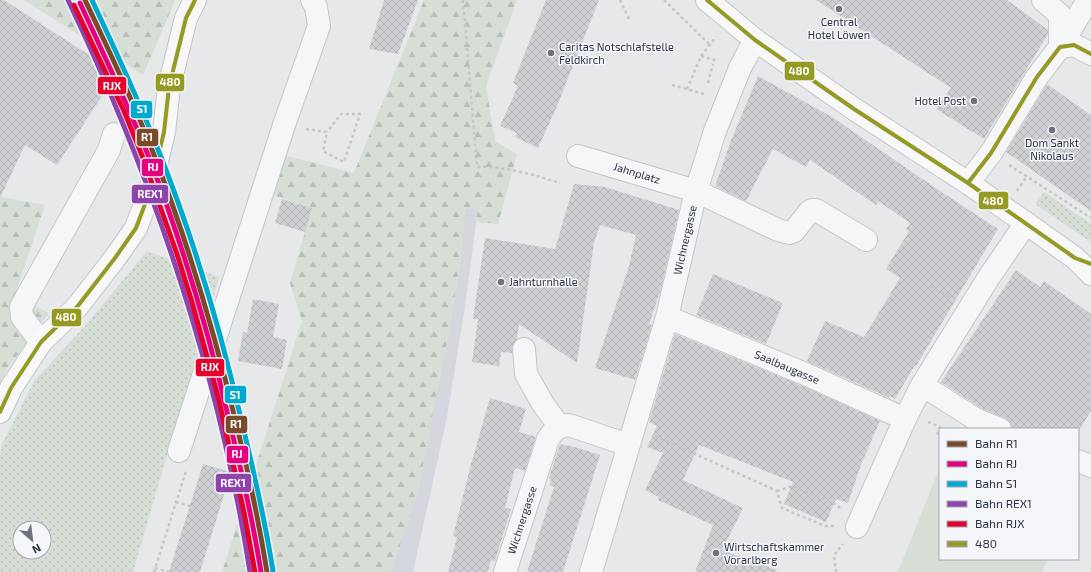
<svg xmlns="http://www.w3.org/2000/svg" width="1091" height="572" font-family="'Exo 2',sans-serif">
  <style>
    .built { fill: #d4d7dd }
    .grass { fill: url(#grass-dots); fill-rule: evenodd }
    .forest { fill: url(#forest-firs) }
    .garden { fill: #d6ded6 }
    .building { fill: url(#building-cross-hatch) }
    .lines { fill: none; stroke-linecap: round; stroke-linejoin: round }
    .minor-casing { stroke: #c4c6c8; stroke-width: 24 }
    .major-casing { stroke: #c2c5c8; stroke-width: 24 }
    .path { stroke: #c5c6ca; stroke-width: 2.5; stroke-dasharray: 3 3; stroke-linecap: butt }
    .minor { stroke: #f5f6f7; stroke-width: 22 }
    .major { stroke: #f8f8f8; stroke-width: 22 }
    .bus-1-casing { stroke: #f4f6f9; stroke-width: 7 }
    .bus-1 { stroke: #959a22; stroke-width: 4 }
    .rail-1-casing { stroke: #f4f6f9; stroke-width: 8 }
    .rail-2-casing { stroke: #f4f6f9; stroke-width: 8 }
    .rail-3-casing { stroke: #f4f6f9; stroke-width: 8 }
    .rail-4-casing { stroke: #f4f6f9; stroke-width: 8 }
    .rail-5-casing { stroke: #f4f6f9; stroke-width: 8 }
    .rail-1 { stroke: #7a4b2a; stroke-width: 5 }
    .rail-2 { stroke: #e5007d; stroke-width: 5 }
    .rail-3 { stroke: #00a9ce; stroke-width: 5 }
    .rail-4 { stroke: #8e44ad; stroke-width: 5 }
    .rail-5 { stroke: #e4002b; stroke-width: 5 }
    .poi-dot { fill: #6c737f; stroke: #f4f6f9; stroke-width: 1.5 }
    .labels { text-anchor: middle; stroke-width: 3; stroke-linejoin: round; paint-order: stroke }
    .poi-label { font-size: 11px; fill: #2b3445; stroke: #f4f6f9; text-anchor: start }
    .street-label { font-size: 11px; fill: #2b3445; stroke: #f4f6f9 }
    .line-badge { stroke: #f4f6f9; stroke-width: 1.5 }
    .badge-label { font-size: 11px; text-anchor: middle; font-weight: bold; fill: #fff }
  </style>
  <defs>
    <pattern id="grass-dots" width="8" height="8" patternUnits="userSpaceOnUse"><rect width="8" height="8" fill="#d6ded6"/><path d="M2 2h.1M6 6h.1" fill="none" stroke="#b8bfb9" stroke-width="1.8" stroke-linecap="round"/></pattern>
    <pattern id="forest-firs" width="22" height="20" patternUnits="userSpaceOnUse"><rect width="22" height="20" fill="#d6ded6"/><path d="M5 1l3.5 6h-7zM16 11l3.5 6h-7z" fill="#b8bfb9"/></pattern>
    <pattern id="building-cross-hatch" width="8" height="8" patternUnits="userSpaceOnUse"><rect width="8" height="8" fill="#ced0d3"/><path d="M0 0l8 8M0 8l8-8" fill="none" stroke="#b1b3b6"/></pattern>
  </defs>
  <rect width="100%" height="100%" fill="#e6e8ea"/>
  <path class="built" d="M465,208L478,209L464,313L447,417L413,572H391L418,490L446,346L461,258Z"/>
  <path class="grass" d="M1044,192L1091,224V242L1035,204Z
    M147,251L219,277L133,572H0V455L2,444L35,380L86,325ZM20,528H44V552H20Z"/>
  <path class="forest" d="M24,0H174L175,1L143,75Z
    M424,0H517L486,86L495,141L517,154L498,224L476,222L478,209H465L461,258L446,346L418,490L391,572H222L302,321L290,283L312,208L270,194L283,155L354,173Z
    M1,197L45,205L15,295L49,313L7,369L0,384V199Z"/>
  <path class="garden" d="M940,467V559H1048L1042,572H898Z"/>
  <path class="building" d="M0,0H4L117,73L57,165L25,145L0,198Z
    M384,0H418L398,54L369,49Z
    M546,0H599L555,111L538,148L515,137L517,133L500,126L518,86L513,83Z
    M816,0H1007L1048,30V34L984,139L936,109L951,88Z
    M758,76L832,117L934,187L998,229L916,366L915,365L895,399L890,396V398L807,361L825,321L864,337L900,278L886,269L909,231L906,229L910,223L878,201L876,205L810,160L806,167L773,149L746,201L715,186L732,138Z
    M1047,84L1091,115V211L1006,152Z
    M574,184L605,187L679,210L661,289L649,324L652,325L635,380L595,368L629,266L636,235L600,225L594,243L577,363L519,324L517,339L513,344L512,353L501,352L499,366L472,362L478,319H473L485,238L555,249Z
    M282,199L312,208L305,232L275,223Z
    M1016,270L1040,287L1044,281L1091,314V411L1080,429H1013L1010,422L1005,418L983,409L941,382Z
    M713,274L783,303L766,344L696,315Z
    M253,299L279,304L273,337L287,340L282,369L238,361L243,332L247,333Z
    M675,334L798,384L880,421L862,462L848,503L836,499L826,522L784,504L793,482L699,445L683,480L743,508L722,550L777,570L776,572H695L713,525L658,500L659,497L645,490L663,453L647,447L657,426L649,422Z
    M490,398L526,409L519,432L536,437L525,471L515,468L505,508L511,509L495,561L491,560L488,572H448L457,537L453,536L471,464Z
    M560,444L567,446L568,445L600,455L563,572H527L554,487L550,485L551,479L549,478Z
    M203,464L231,472L200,572H169Z"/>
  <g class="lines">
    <defs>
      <path id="minor" d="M1043,0L1060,15V46
        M1060,47L1074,45L1091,54
        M578,156L696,191L778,230L789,233L794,231L809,212L812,210H816L866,240
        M968,183L991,153L1037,77L1060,47L1088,0
        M667,317L803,373L905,419
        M41,342L22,317L21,307L109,150L114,134
        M524,349L526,374L543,404L559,426
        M922,385L977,420L1000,429
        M179,451L284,125L319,26L316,7L312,0
        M1078,461L1091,466
        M857,527L905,419L922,385L989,277L1026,223
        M505,572L548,439C554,430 558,426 569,425L628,445
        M591,572L667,317L696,191L715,131L740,68L755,40"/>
      <path id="major" d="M707,0L755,40L854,109L968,183L1023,221L1075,258L1091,274
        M0,412L11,388L41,342L77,307L115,258L136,228L150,191L164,132L169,87L173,71L186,18L195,0"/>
    </defs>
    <use href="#minor" class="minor-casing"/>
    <use href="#major" class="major-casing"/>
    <path class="path" d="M463,0L477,167C500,165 538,176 560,183
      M620,0L630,21
      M664,0L710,45
      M701,56L716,37
      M708,83L713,64
      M672,85L704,94
      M687,89L701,56L718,61
      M129,117L135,111L145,104
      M306,129L327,132L323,151L344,162L360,114H341L327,132
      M1009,165L1091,218
      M1017,191L1027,176
      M931,286L950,298
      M928,422L940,427L937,435
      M655,436L777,491L782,508L825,526H835
      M777,491L793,486L837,505L841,509
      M176,502L190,506
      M155,568L169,572
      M154,572L186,471
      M836,572L834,555L843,544"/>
    <use href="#minor" class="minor"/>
    <use href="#major" class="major"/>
    <defs>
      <path id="bus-1" d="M707,0L755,40L854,109L968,183L1075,258L1091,264
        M968,183L991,153L1037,77L1060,47L1074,45L1091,54
        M0,412L11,388L41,342L77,307L115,258L136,228L150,191L164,132L169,87L186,18L195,0"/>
    </defs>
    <use href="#bus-1" class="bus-1-casing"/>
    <use href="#bus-1" class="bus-1"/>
    <defs>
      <path id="rail-1" d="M85,0C109,51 134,102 154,155C188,243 215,334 237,427C249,475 259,523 267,572"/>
      <path id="rail-2" d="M80,3C103,53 127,103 148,155C182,242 209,333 230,424C242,473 253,522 261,572"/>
      <path id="rail-3" d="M92,0C115,50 139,100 159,152C194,240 221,331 242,423C254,472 265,521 273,571"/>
      <path id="rail-4" d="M68,0C154,180 219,374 250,572"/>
      <path id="rail-5" d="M74,5L124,111L143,158L177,254L192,302L219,400L244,512L255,572"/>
    </defs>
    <use href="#rail-1" class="rail-1-casing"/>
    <use href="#rail-2" class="rail-2-casing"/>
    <use href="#rail-3" class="rail-3-casing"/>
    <use href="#rail-4" class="rail-4-casing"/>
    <use href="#rail-5" class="rail-5-casing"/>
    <use href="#rail-1" class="rail-1"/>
    <use href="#rail-2" class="rail-2"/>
    <use href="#rail-3" class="rail-3"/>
    <use href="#rail-4" class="rail-4"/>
    <use href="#rail-5" class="rail-5"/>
  </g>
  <g class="poi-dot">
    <circle cx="839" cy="9" r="4"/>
    <circle cx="551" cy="53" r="4"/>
    <circle cx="974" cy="101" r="4"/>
    <circle cx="1052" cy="130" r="4"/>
    <circle cx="501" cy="282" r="4"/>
    <circle cx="716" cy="553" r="4"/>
  </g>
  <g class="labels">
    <g class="poi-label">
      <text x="839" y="26" text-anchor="middle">Central<tspan x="839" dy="13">Hotel Löwen</tspan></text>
      <text x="559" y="51">Caritas Notschlafstelle<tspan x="559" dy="13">Feldkirch</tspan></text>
      <text x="966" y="105" text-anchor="end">Hotel Post</text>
      <text x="1052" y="147" text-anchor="middle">Dom Sankt<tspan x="1052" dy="13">Nikolaus</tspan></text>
      <text x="509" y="286">Jahnturnhalle</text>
      <text x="724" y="551">Wirtschaftskammer<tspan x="724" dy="13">Vorarlberg</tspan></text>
    </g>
    <g class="street-label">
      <text transform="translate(637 173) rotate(17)" y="4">Jahnplatz</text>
      <text transform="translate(685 240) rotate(-77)" y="4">Wichnergasse</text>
      <text transform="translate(787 367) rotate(23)" y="4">Saalbaugasse</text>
      <text transform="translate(522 520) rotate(-72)" y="4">Wichnergasse</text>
    </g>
  </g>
  <g class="line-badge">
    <rect x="784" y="61" width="31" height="20" rx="4" fill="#959a22"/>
    <rect x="155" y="73" width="30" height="19" rx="4" fill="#959a22"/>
    <rect x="97" y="76" width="30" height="19" rx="4" fill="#e4002b"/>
    <rect x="130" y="100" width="23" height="19" rx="4" fill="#00a9ce"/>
    <rect x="136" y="128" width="23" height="19" rx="4" fill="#7a4b2a"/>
    <rect x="141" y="158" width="23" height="19" rx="4" fill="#e5007d"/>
    <rect x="131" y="184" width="38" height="20" rx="4" fill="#8e44ad"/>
    <rect x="978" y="191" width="31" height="19" rx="4" fill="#959a22"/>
    <rect x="51" y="308" width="31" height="19" rx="4" fill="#959a22"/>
    <rect x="195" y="358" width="30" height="19" rx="4" fill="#e4002b"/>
    <rect x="224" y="385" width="23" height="19" rx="4" fill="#00a9ce"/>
    <rect x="225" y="415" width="23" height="19" rx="4" fill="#7a4b2a"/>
    <rect x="226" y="445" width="23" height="19" rx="4" fill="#e5007d"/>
    <rect x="215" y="473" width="37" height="20" rx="4" fill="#8e44ad"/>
  </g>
  <g class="badge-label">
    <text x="799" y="75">480</text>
    <text x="170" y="86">480</text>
    <text x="112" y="90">RJX</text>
    <text x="142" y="113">S1</text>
    <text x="147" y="141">R1</text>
    <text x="153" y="171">RJ</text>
    <text x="150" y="198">REX1</text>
    <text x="993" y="205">480</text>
    <text x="66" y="321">480</text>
    <text x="210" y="371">RJX</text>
    <text x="235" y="399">S1</text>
    <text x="236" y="428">R1</text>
    <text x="237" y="458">RJ</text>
    <text x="233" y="487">REX1</text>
  </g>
  <rect x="939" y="428" width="140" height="132" fill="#f4f6f9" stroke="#a4a8b1"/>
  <rect x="947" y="441" width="20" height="6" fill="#7a4b2a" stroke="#a4a8b1"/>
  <text x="975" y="448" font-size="12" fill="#2b3445">Bahn R1</text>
  <rect x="947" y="461" width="20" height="6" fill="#e5007d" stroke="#a4a8b1"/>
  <text x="975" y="468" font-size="12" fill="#2b3445">Bahn RJ</text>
  <rect x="947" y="481" width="20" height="6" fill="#00a9ce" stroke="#a4a8b1"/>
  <text x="975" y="488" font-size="12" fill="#2b3445">Bahn S1</text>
  <rect x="947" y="501" width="20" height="6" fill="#8e44ad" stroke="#a4a8b1"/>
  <text x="975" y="508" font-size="12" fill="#2b3445">Bahn REX1</text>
  <rect x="947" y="521" width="20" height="6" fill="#e4002b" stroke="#a4a8b1"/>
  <text x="975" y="528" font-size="12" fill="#2b3445">Bahn RJX</text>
  <rect x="947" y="541" width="20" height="6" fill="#959a22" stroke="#a4a8b1"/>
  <text x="975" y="548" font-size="12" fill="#2b3445">480</text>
  <g transform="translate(32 540) rotate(152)"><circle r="19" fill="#f4f6f9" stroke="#a4a8b1"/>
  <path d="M0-3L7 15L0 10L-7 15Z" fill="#6c737f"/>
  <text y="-6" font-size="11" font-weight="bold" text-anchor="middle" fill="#2b3445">N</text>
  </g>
</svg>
